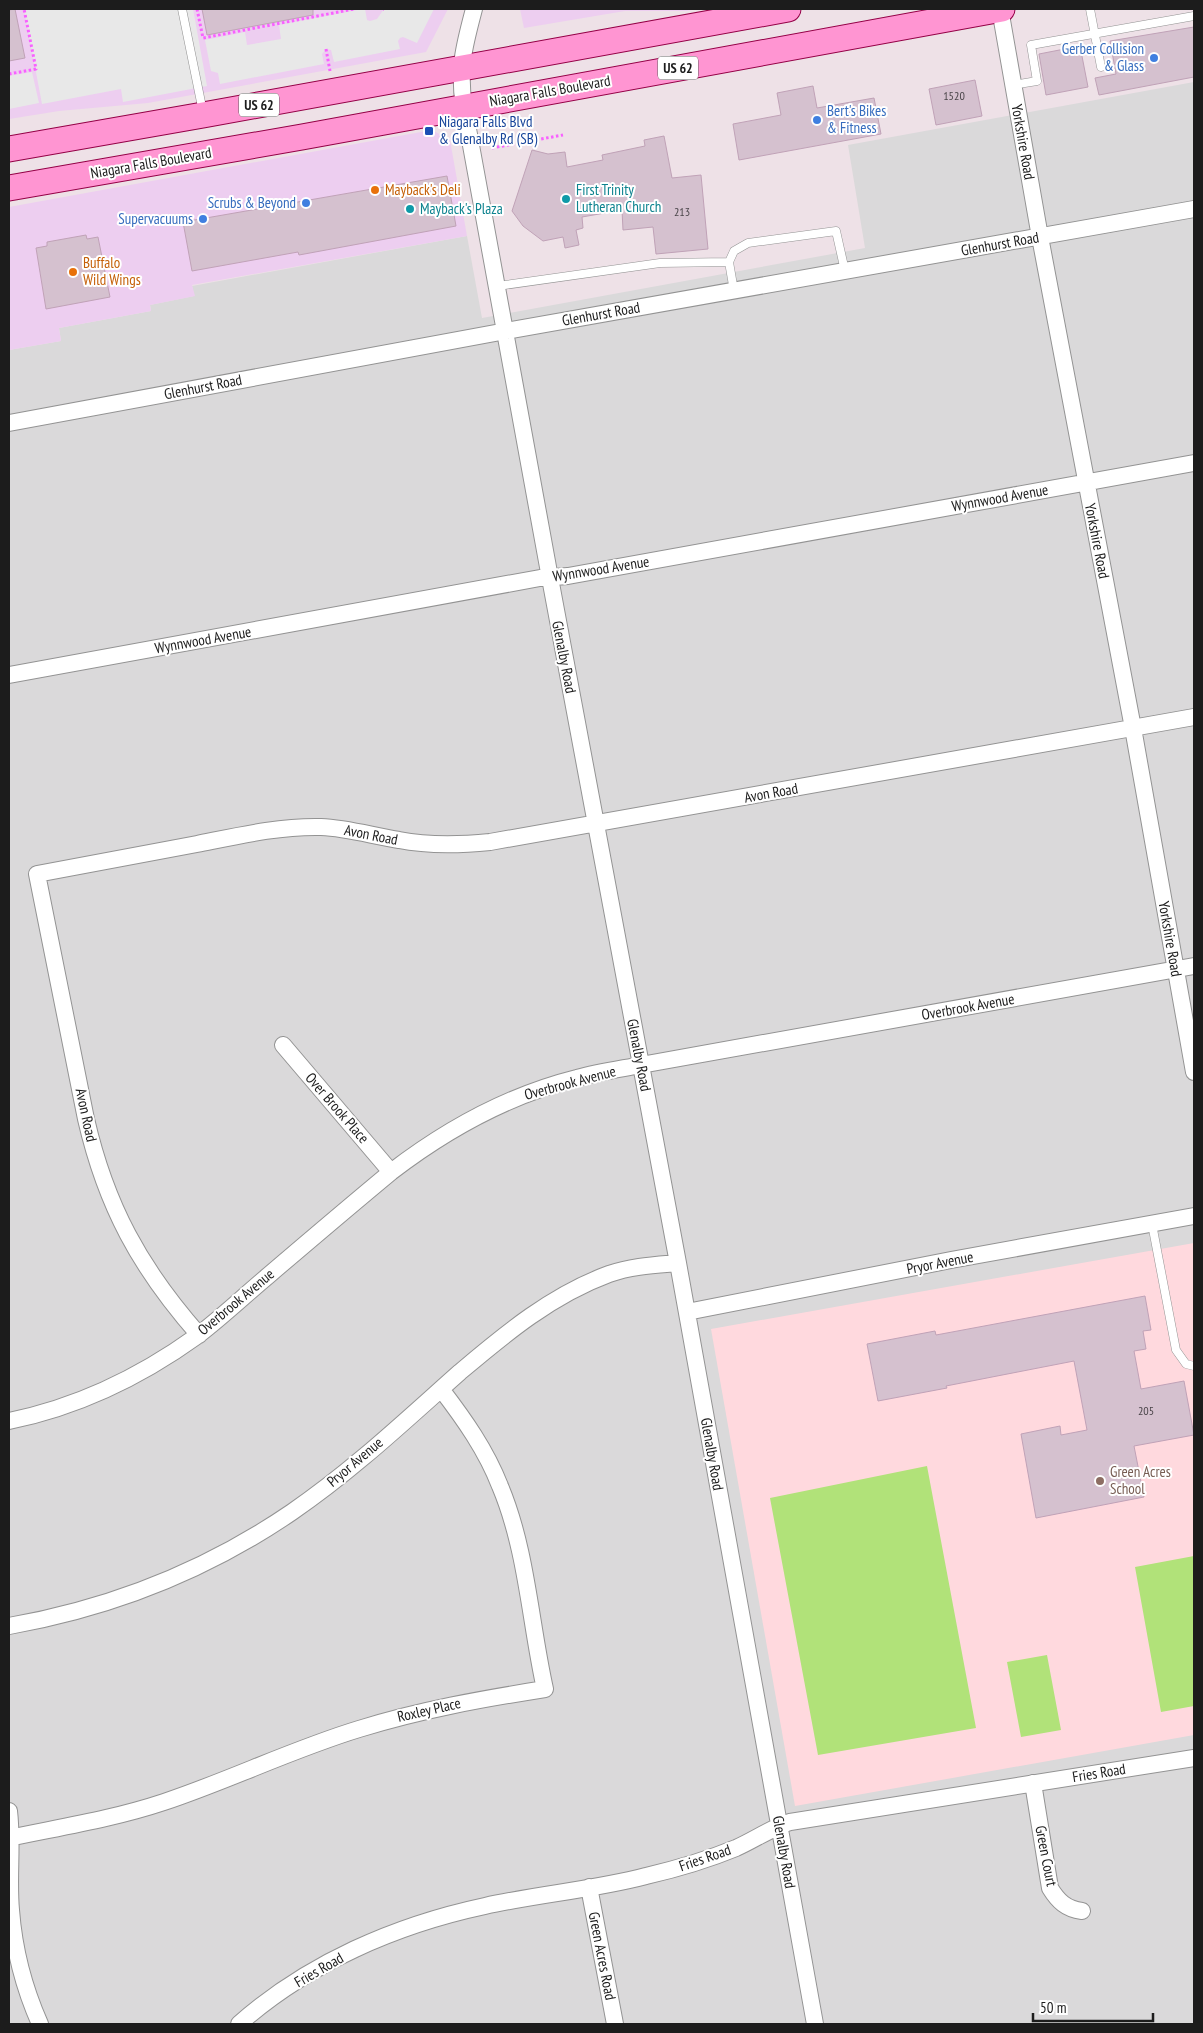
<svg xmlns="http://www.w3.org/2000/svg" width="1203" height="2033" font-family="'PT Sans Narrow',sans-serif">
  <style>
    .residential { fill: #dad9da }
    .commercial { fill: #edcef0 }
    .education { fill: #ffd9de }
    .pitch { fill: #b1e279 }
    .parking { fill: #e8e8e8 }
    .building { fill: #d5c1cf; stroke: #c0a2b7 }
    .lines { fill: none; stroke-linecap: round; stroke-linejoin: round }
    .lane-casing { stroke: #939393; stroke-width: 9 }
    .street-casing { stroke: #939393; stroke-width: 18 }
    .primary-casing { stroke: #940046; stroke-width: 27 }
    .path { stroke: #f861ff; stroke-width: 3; stroke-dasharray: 2.5 2.5; stroke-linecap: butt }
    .lane { stroke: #fff; stroke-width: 8 }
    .street { stroke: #fff; stroke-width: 16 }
    .primary { stroke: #ff95d2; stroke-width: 25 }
    .shop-dot { fill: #3f7fe0; stroke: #fff; stroke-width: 2 }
    .transit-dot { fill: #1a4fb4; stroke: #fff; stroke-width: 2 }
    .food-dot { fill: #e8710a; stroke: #fff; stroke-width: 2 }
    .culture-dot { fill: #0f9aa8; stroke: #fff; stroke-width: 2 }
    .education-dot { fill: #8d6e63; stroke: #fff; stroke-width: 2 }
    .labels { text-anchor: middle; stroke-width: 4; stroke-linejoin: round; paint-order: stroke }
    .number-label { font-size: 12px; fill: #4a4549 }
    .shield { fill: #fff; stroke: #606060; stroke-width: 1 }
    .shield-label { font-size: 14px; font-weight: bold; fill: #1c1c1c }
    .shop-label { font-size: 15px; fill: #366cbe; stroke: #fff; text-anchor: end }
    .street-label { font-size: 15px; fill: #1c1c1c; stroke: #fff }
    .transit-label { font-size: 15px; fill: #164399; stroke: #fff; text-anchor: start }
    .food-label { font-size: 15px; fill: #c56008; stroke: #fff; text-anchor: start }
    .culture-label { font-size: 15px; fill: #0d838f; stroke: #fff; text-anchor: start }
    .education-label { font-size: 15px; fill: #785e54; stroke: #fff; text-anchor: start }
  </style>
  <rect width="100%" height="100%" fill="#eee1e7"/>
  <path class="residential" d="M1194,82V2024H9V350L61,341L59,328L151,311L150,305L194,296L192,286L467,236L482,318L865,248L848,145Z"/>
  <path class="commercial" d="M9,9H448L426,52L148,103L59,111L9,119Z
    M520,9H699L686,11H625L524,28Z
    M432,130L450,140L467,236L192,285L195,296L150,305L151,311L59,328L61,341L9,350V207Z"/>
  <path class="education" d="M1194,1243V1735L795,1806L711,1329Z"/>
  <path class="pitch" d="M927,1466L976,1728L818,1755L770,1498Z
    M1194,1556V1706L1161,1712L1135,1567Z
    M1047,1655L1061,1730L1021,1737L1007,1662Z"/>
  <path class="parking" d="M24,9H193L207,86L123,102L121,89L42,104Z
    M363,9H365L367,20L370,21L377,19L384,9H434L417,43L403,37L400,38L398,41L400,49L334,62L331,50L326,49L322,54L324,64L220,84L218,73L211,71L205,40L245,32L247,45L281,39L279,25Z
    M32,72L39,103L9,109V76Z"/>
  <path class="building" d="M15,9L25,58L9,61V10Z
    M202,9H313V15L207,35Z
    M1194,27V77L1099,95L1095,78L1116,74L1110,41Z
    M1080,46L1088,87L1046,95L1039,54Z
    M975,80L982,116L936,125L929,89Z
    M813,86L817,108L874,98L881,134L739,160L733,124L781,115L777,93Z
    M664,136L672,178L701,175L708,249L656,254L653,227L623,230L622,210L582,217L583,228L576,230L579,245L565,248L563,237L543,241L523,226L512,211L532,150L548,154L565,152L567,167L603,160L602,155L645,146L644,140Z
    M447,176L456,226L299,255L298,252L192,271L183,222Z
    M86,235L87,239L98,237L110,297L46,309L36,248L47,246V242Z
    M1145,1296L1151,1330L1143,1331L1146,1349L1134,1351L1141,1389L1184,1381L1194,1435L1134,1446L1144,1497L1036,1518L1021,1434L1060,1426L1061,1435L1087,1430L1074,1361L946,1386L947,1388L878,1401L867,1344L935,1331L936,1335Z"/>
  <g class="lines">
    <defs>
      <path id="lane" d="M182,9L203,112
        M1090,9L1101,67
        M1013,85L1037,81L1031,45L1194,16
        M498,286L660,263L729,262
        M734,291L729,262L734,251L748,243L836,231L845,271
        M1152,1224L1176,1350L1186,1364L1194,1366"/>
      <path id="street" d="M474,9C464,47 458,67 464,107L550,578L678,1263L815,2024
        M1000,9L1040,237L1133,728L1194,1072
        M9,423L506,331L1194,209
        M9,675L540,578L568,576L1194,463
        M283,1045L391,1172
        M687,1312L951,1260L1194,1216
        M199,1335C140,1268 106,1206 86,1119L37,874C90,864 143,854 197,844C237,836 279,826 321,827C348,828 373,836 399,840C429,846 460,845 490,842L1194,717
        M9,1421C78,1407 140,1377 197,1336C222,1317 245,1295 269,1275C310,1240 350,1206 391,1172C447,1129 509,1095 577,1078C598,1072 620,1069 641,1065L1194,966
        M9,1626C111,1608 207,1570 292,1512C352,1471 406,1420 460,1372C506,1333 552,1295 609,1274C632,1266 655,1265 678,1263
        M1033,1783L1050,1888C1058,1901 1066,1909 1082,1911
        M9,1811C13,1844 8,1877 11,1910C14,1950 24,1988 40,2024
        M9,1838C61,1827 113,1819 164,1802C230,1780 293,1749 359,1729C420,1710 482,1699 545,1689C530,1622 527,1550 500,1486C486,1450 464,1419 441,1389
        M589,1887L615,2024
        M239,2024C308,1963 396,1925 485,1906C538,1894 593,1890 646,1876C676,1869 707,1860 736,1848C754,1840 773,1827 790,1822L1194,1758"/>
      <path id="primary" d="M9,149L203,115L788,9
        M9,188L302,137L1002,9"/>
    </defs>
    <use href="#lane" class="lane-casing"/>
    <use href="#street" class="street-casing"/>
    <use href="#primary" class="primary-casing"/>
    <path class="path" d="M197,9L203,38L354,9
      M383,9H384
      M326,49L330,71
      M9,74L36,69L24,9
      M492,148L563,135"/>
    <use href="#lane" class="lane"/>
    <use href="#street" class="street"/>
    <use href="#primary" class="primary"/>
  </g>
  <g class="shop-dot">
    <circle cx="1154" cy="58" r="5"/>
    <circle cx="817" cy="120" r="5"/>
    <circle cx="306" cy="203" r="5"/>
    <circle cx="203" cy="219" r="5"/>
  </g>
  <rect class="transit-dot" x="424" y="126" width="10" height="10" rx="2.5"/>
  <g class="food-dot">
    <circle cx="375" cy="190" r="5"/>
    <circle cx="73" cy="272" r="5"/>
  </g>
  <g class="culture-dot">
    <circle cx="566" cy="199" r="5"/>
    <circle cx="410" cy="209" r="5"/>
  </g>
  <circle class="education-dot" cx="1100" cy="1481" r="5"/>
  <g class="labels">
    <g class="number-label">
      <text x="954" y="100">1520</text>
      <text x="682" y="216">213</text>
      <text x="1146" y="1415">205</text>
    </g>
    <g class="shield">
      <rect x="658" y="56.5" width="40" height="23" rx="4"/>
      <rect x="239" y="93.5" width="40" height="23" rx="4"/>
    </g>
    <g class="shield-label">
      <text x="678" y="73">US 62</text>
      <text x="259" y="110">US 62</text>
    </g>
    <g class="shop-label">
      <text x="1144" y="54">Gerber Collision<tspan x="1144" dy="17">&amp; Glass</tspan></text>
      <text x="827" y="116" text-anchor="start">Bert's Bikes<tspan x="827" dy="17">&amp; Fitness</tspan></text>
      <text x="296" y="208">Scrubs &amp; Beyond</text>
      <text x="193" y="224">Supervacuums</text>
    </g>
    <g class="street-label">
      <text transform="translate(550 91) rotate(-10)" y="5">Niagara Falls Boulevard</text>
      <text transform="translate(1023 142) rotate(80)" y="5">Yorkshire Road</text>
      <text transform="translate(151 163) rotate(-10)" y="5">Niagara Falls Boulevard</text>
      <text transform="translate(1000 244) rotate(-10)" y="5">Glenhurst Road</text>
      <text transform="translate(601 314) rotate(-10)" y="5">Glenhurst Road</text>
      <text transform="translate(203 387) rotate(-11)" y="5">Glenhurst Road</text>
      <text transform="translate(1000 498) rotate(-10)" y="5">Wynnwood Avenue</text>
      <text transform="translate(1097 541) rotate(79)" y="5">Yorkshire Road</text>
      <text transform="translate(601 569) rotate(-9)" y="5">Wynnwood Avenue</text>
      <text transform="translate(203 640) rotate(-10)" y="5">Wynnwood Avenue</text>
      <text transform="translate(564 657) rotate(79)" y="5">Glenalby Road</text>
      <text transform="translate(771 793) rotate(-10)" y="5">Avon Road</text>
      <text transform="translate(371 835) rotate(11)" y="5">Avon Road</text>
      <text transform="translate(1170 939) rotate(80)" y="5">Yorkshire Road</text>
      <text transform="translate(968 1007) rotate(-10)" y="5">Overbrook Avenue</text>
      <text transform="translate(639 1055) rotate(79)" y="5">Glenalby Road</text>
      <text transform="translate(570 1083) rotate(-15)" y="5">Overbrook Avenue</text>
      <text transform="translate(337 1108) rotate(49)" y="5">Over Brook Place</text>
      <text transform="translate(86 1115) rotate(78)" y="5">Avon Road</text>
      <text transform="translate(940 1263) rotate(-11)" y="5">Pryor Avenue</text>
      <text transform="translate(236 1302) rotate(-40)" y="5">Overbrook Avenue</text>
      <text transform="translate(712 1454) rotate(80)" y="5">Glenalby Road</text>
      <text transform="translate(355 1462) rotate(-40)" y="5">Pryor Avenue</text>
      <text transform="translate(429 1710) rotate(-13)" y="5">Roxley Place</text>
      <text transform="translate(1099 1773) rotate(-9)" y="5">Fries Road</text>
      <text transform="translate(784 1852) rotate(80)" y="5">Glenalby Road</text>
      <text transform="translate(1046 1856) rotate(79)" y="5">Green Court</text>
      <text transform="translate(705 1858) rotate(-19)" y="5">Fries Road</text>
      <text transform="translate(602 1956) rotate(79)" y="5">Green Acres Road</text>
      <text transform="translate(319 1970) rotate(-30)" y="5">Fries Road</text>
    </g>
    <g class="transit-label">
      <text x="439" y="127">Niagara Falls Blvd<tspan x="439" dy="17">&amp; Glenalby Rd (SB)</tspan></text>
    </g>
    <g class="food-label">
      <text x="385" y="195">Mayback's Deli</text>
      <text x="83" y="268">Buffalo<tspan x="83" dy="17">Wild Wings</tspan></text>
    </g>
    <g class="culture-label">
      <text x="576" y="195">First Trinity<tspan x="576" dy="17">Lutheran Church</tspan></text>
      <text x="420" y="214">Mayback's Plaza</text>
    </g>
    <g class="education-label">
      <text x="1110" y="1477">Green Acres<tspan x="1110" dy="17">School</tspan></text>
    </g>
  </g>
  <rect width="1203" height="2033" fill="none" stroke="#1c1c1c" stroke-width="20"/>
  <path d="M1033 2013v8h120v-8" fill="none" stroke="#1c1c1c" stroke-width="2.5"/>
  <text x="1040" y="2013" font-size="15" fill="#1c1c1c" stroke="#ffffff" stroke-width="4" paint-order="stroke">50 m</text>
</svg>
